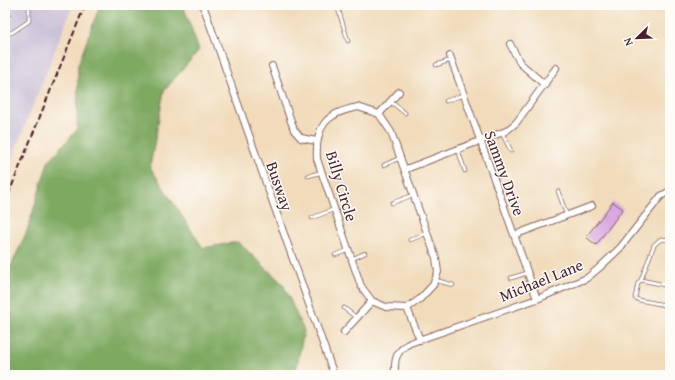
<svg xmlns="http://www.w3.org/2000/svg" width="675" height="380" font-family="'Gentium Book Plus',serif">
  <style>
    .industrial { fill: #c9bfd7 }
    .forest { fill: #7ea961; stroke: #646446 }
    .building { fill: #d8a4e1 }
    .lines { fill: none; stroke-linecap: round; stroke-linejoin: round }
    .lane-casing { stroke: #84615d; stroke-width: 4.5 }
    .street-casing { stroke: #84615d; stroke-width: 8 }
    .lane { stroke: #fff; stroke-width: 3 }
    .street { stroke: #fff; stroke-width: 6 }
    .rail { stroke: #4a1f2b; stroke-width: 2; stroke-dasharray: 6 3; stroke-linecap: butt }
    .labels { text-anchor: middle; stroke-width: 3; stroke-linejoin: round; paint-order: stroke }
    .street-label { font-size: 16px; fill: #4a1f2b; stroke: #fdfcf7 }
  </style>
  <rect width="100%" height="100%" fill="#fdfcf7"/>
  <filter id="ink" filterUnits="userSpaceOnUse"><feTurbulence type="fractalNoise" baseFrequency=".025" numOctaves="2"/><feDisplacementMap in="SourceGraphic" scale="8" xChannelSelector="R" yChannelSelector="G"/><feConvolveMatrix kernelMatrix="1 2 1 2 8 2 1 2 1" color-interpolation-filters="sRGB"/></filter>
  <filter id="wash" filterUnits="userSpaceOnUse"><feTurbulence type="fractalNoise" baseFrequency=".012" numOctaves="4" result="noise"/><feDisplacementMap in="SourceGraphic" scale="16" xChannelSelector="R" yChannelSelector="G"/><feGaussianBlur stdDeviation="0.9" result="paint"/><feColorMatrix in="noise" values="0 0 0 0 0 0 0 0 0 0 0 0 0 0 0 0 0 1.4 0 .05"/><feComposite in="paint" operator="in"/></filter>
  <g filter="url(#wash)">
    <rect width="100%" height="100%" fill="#f1dbbb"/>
    <path class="industrial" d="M5,5H73L5,176Z"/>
    <path class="forest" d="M100,5H183L199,50L164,91L150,167L203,248L238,242L283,284L304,331L295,375H5V279L27,231L48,162L77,130L78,65Z"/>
    <g id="blocks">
      <path class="building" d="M5,5H7L11,15L5,17Z
        M613,202L623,209L596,245L586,237Z"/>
    </g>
  </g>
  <g filter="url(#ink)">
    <use href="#blocks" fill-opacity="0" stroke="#84615d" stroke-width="1"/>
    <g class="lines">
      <defs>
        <path id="lane" d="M270,5L271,6
          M337,5L348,41
          M5,35L13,32L29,21V5
          M436,65L451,60
          M446,101L463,95
          M391,102L405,113
          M502,133L511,151
          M458,150L465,171
          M384,165L400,158
          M308,176L322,172
          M558,191L567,216
          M392,203L413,195
          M312,218L335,209
          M410,240L427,233
          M335,255L349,250
          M352,259L365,253
          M511,278L527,273
          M435,280L453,285
          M641,280L654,245L661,239L670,240
          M670,286L641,280L638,283L635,298L639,300L670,306
          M344,308L357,318"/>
        <path id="street" d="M203,5L334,375
          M510,44L520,63L545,85
          M450,56L537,299
          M272,66L294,130L301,138L316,141
          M358,107L379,114L391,132L436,258L438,272L433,285L420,299L407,308L386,307L372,301L361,286L317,159C315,126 326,113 358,107Z
          M379,114L399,92
          M406,169L506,131L516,123L556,68
          M514,235L592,206
          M407,308L420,340
          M344,332L372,301
          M395,375C394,359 396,351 410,343L537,299L587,278L599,268L620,248L661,196L670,191"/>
      </defs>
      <use href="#lane" class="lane-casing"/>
      <use href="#street" class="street-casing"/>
      <use href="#lane" class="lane"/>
      <use href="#street" class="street"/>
      <path class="rail" d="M5,203L85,5"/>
    </g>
  </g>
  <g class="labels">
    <g class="street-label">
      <text transform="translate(505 173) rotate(70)" y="6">Sammy Drive</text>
      <text transform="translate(280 186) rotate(71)" y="6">Busway</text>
      <text transform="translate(342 186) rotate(73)" y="6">Billy Circle</text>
      <text transform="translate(541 280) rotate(-22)" y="6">Michael Lane</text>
    </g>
  </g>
  <rect width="675" height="380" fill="none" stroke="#fdfcf7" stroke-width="20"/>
  <g transform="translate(637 38) rotate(247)" stroke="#fdfcf7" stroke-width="3" paint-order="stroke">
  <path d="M0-3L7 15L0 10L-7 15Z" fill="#4a1f2b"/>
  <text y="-6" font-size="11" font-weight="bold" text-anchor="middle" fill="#4a1f2b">N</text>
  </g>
</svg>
